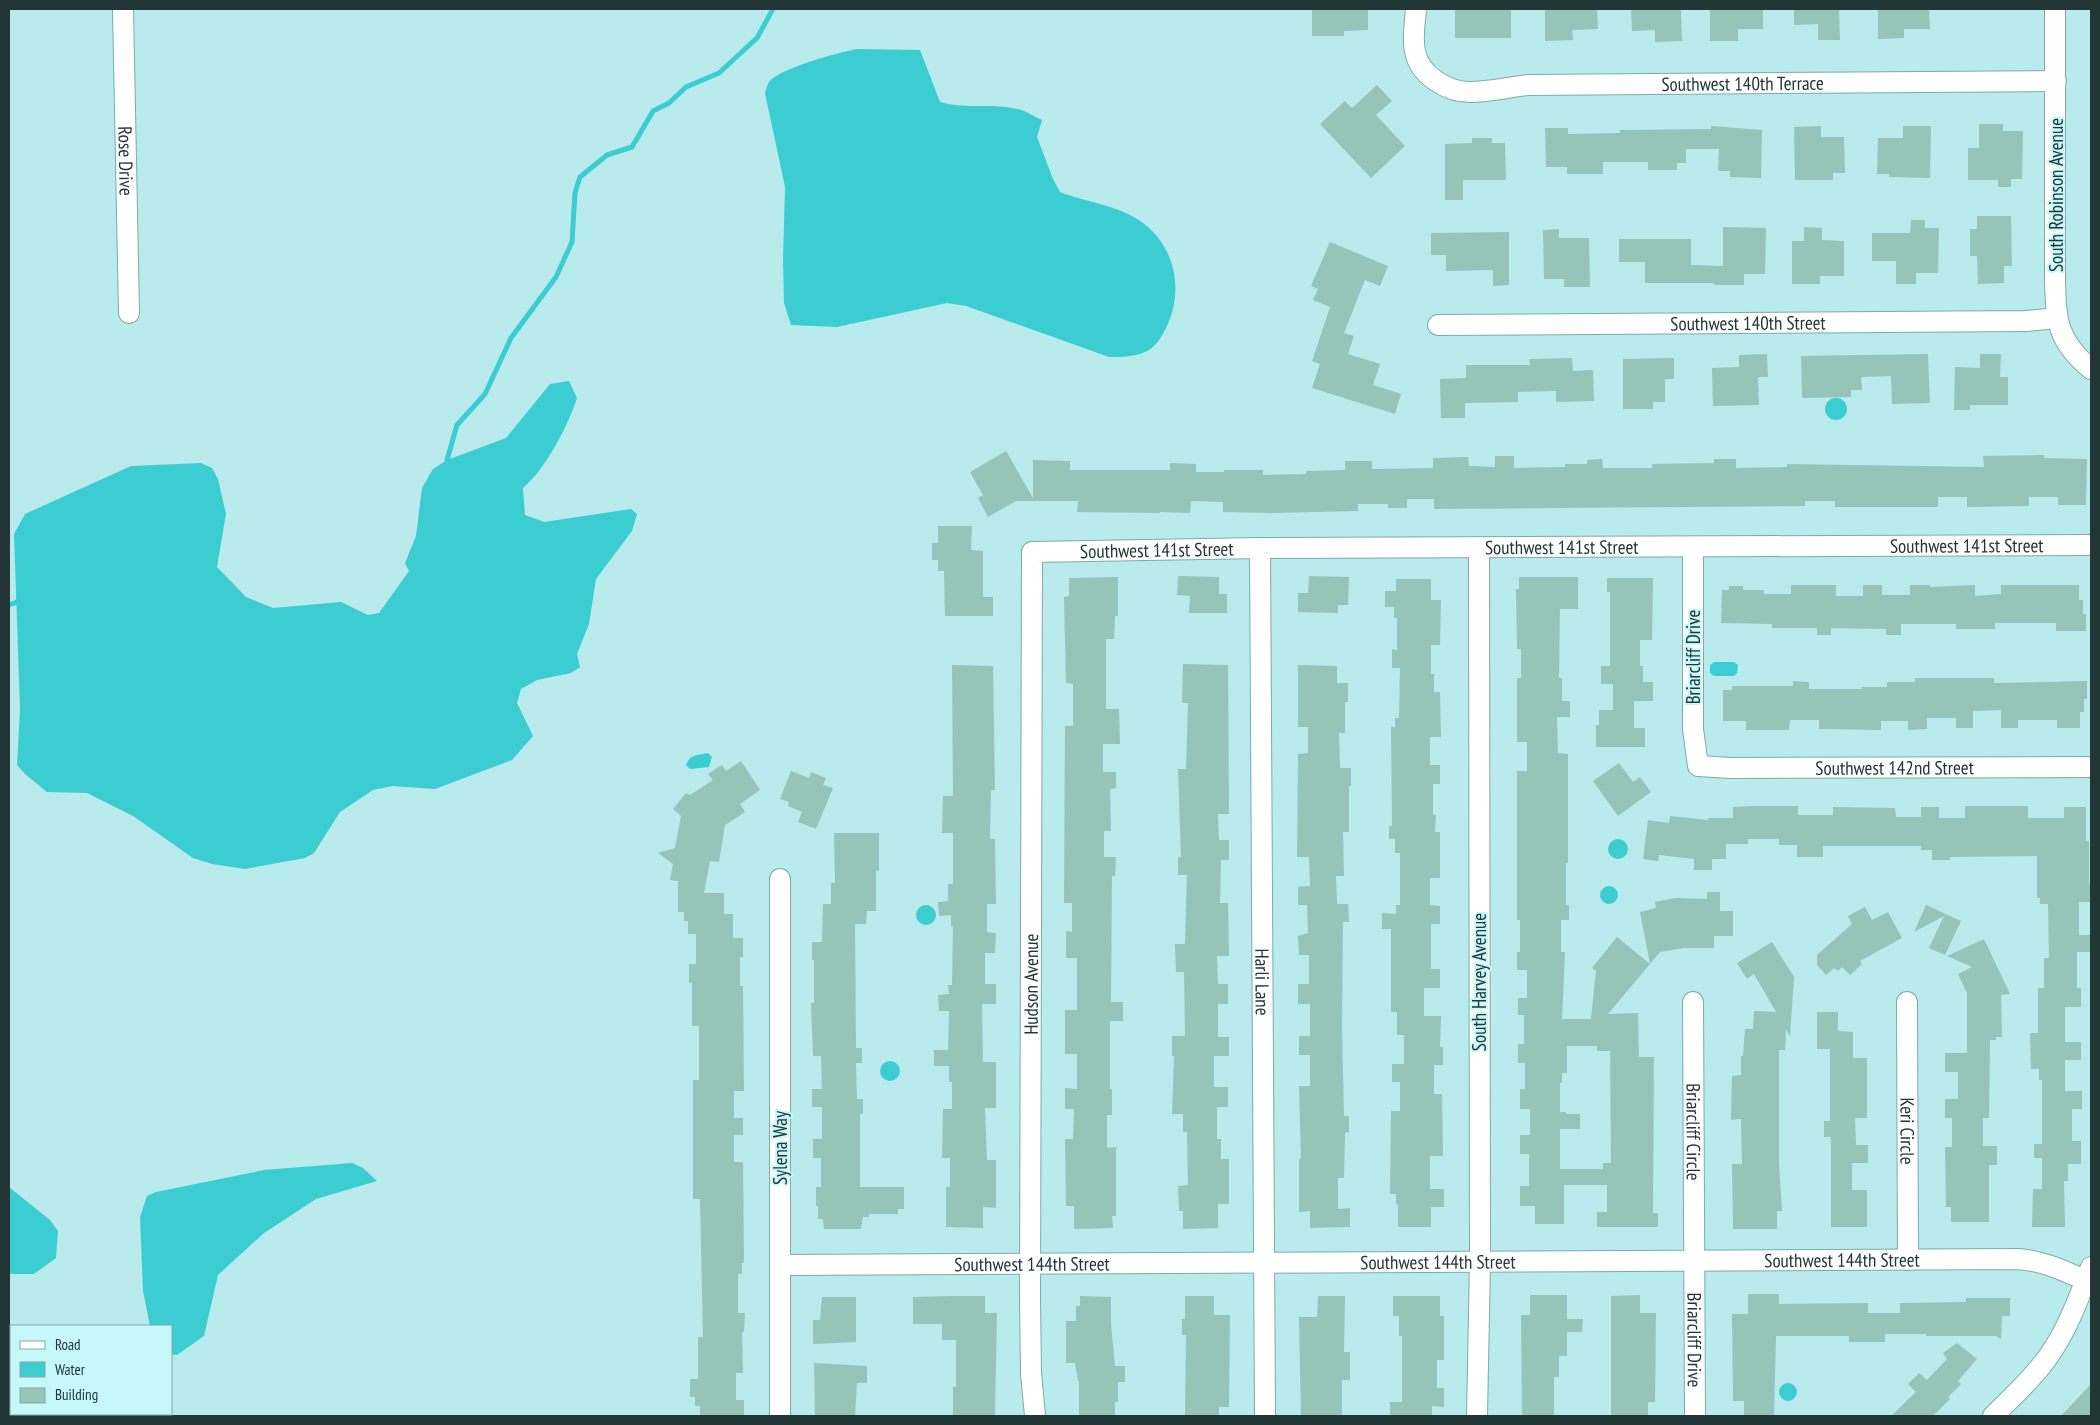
<svg xmlns="http://www.w3.org/2000/svg" width="2100" height="1425" font-family="'PT Sans Narrow',sans-serif">
  <style>
    .water { fill: #3ccdd3 }
    .lines { fill: none; stroke-linecap: round; stroke-linejoin: round }
    .stream { stroke: #3ccdd3; stroke-width: 5 }
    .building { fill: #97c4b9; fill-rule: evenodd }
    .street-casing { stroke: #7cabad; stroke-width: 22 }
    .street { stroke: #fff; stroke-width: 20 }
    .labels { text-anchor: middle; stroke-width: 4; stroke-linejoin: round; paint-order: stroke }
    .street-label { font-size: 19px; fill: #223637; stroke: #c6f7f9 }
  </style>
  <rect width="100%" height="100%" fill="#b9eaec"/>
  <path class="water" d="M856,49L920,50L940,102C966,110 994,102 1021,110C1028,112 1035,117 1042,120L1037,137L1053,179L1060,192C1088,203 1125,206 1148,227C1177,253 1183,294 1166,328C1162,336 1156,347 1147,351C1136,357 1121,357 1109,357L966,306L947,303L837,327L791,325L784,303L783,261L785,187L765,93C766,90 767,85 769,82C780,68 838,53 856,49Z
    M569,381L577,398C568,426 545,470 523,488L525,515L544,522L631,509L637,514L632,531L596,579L589,624L577,654L580,667L571,673L537,680L521,689L517,703L533,736L512,760L435,789L392,786L373,790L340,812L314,853L305,858L245,869L212,864L193,858L133,816L87,793L47,792L25,774L17,765L20,709L14,534L25,514L131,466L201,463L212,468L218,479L226,514L217,567L246,597L273,608L341,602L368,615L379,613L409,571L405,563L416,536L422,488L433,469L447,460L506,438L550,384Z
    M1825 409a11 11 0 1 1 22 0a11 11 0 1 1-22 0Z
    M1714,662H1734L1738,665L1737,673L1734,676H1714L1710,673V665Z
    M708,753L712,757L709,767L690,769L686,765C690,754 698,755 708,753Z
    M1608 849a10 10 0 1 1 20 0a10 10 0 1 1-20 0Z
    M1600 895a9 9 0 1 1 18 0a9 9 0 1 1-18 0Z
    M916 915a10 10 0 1 1 20 0a10 10 0 1 1-20 0Z
    M880 1071a10 10 0 1 1 20 0a10 10 0 1 1-20 0Z
    M352,1163L363,1168L377,1181L316,1199L264,1233L218,1275L204,1336L177,1355L171,1354V1326H150L143,1291L140,1217L147,1196L156,1192L264,1170Z
    M9,1187L50,1220L58,1231L56,1258L34,1274H9Z
    M1779 1392a9 9 0 1 1 18 0a9 9 0 1 1-18 0Z"/>
  <g class="lines">
    <path class="stream" d="M449,465L447,460L457,425L485,394L511,338L556,277L572,242L575,193L580,177L607,155L632,147L653,111L669,103L686,87L719,73L757,38L773,9
      M9,605L17,602L20,597"/>
  </g>
  <path class="building" d="M1312,9H1368V30L1344,31V36H1312Z
    M1455,9H1511V38H1455Z
    M1545,9H1597L1598,29L1572,30L1573,40L1545,41Z
    M1631,9H1681L1682,41L1655,42V30L1632,31Z
    M1710,9H1763V29H1738V41H1710Z
    M1794,9H1839L1840,40H1818V24L1794,25Z
    M1878,9H1929L1930,29H1904V38L1878,39Z
    M1377,85L1392,101L1376,115L1405,146L1371,178L1320,124L1345,101L1352,108Z
    M1979,124H2003V131H2023L2022,179H2011V187H1998V180H1968V148H1979Z
    M1711,126L1762,130L1761,178L1730,177V171H1718L1719,149H1686V163H1677V170H1648V162H1603V174H1567V167H1546L1545,128H1568V134L1620,133V130L1711,129Z
    M1821,126V137H1844L1845,173H1833V180H1795L1794,127Z
    M1903,126H1931L1930,178L1889,177V174H1877L1878,138H1903Z
    M1472,138H1492V143H1505L1506,180H1463V200H1445V144L1472,143Z
    M1977,216H2011L2012,266H2004V283L1978,284L1977,256H1970V229H1977Z
    M1911,220H1925V228H1939L1938,273H1916V284H1896V261H1872V233H1910Z
    M1723,227L1766,228L1765,274H1744V285H1714V283H1645V262H1619V239H1691V265L1723,266Z
    M1804,227L1822,228V240L1844,241V276H1820V284H1792V241H1804Z
    M1559,229V238H1589L1590,287H1564V279H1544L1543,230Z
    M1509,232V285L1493,286V270L1446,271V255H1431V233Z
    M1330,242L1388,266L1380,286L1365,280L1344,333L1354,336L1348,354L1380,364L1373,385L1401,394L1395,414L1312,388L1320,364L1312,361L1330,307L1313,300L1318,289L1311,286Z
    M1767,354L1768,377H1758L1759,405L1713,406L1712,368L1739,367V355Z
    M1928,354L1930,403L1892,404L1891,376L1861,377L1862,390H1851V397L1802,398L1801,356Z
    M1980,354H2001L2000,377H2008V405H1970V410H1954L1955,367L1980,368Z
    M1572,358L1573,371L1593,370L1594,401L1556,402V391L1518,392V402L1465,403V418H1441L1440,379L1466,378V365H1530L1529,359Z
    M1674,358V379H1665V402H1653V409H1623V359Z
    M1006,451L1033,498V460L1070,461V470H1170V463L1196,464V472H1224V470H1263V475L1306,474V471L1345,470V461H1372V469L1433,468V458L1468,457L1469,466L1495,467V456H1514V468L1565,467V464H1587V460L1602,459L1603,468H1652V464L1714,463V459H1736V468L1787,467V464L1984,467L1983,456L2044,455V458L2087,459L2086,505H2058V497H2029V506L1967,507V497H1938V507H1835V501H1805V506L1434,509V499H1407V508H1388V504H1358V511L1274,513L1223,512V502L1191,501L1190,513L1160,512V513L1077,512L1078,501H1016L988,517L978,498L983,495L970,472Z
    M938,526H972L971,550L983,551V597H993V616H945L944,571H938V560H932V543H938Z
    M1178,576L1219,577V594H1227V613H1189L1190,596L1177,595Z
    M1309,576L1349,577L1348,605H1338V613L1298,612V593H1308Z
    M1118,577V616H1115L1114,639H1106V709H1119L1120,744H1103V772H1116V788L1110,789L1111,831H1104V857H1116L1115,876H1112L1111,1002H1123V1021H1110V1089H1112V1115H1107V1148L1116,1147V1216H1112L1113,1228L1074,1229V1206H1066L1065,1139H1073L1074,1109H1065V1088L1077,1089V1054H1065V1010H1077V958H1066V931L1072,932V903H1064L1065,726H1073V684L1066,683L1064,597L1069,596V578Z
    M1519,577H1578V609H1560L1559,678H1562V701H1570V717H1557L1558,753L1568,754V863H1566V905H1569V920H1561V952H1565L1562,1019H1591L1596,971L1592,968L1617,937L1650,964L1608,1014L1638,1013L1639,1057H1654L1653,1213H1658V1227H1597V1212H1607V1185H1564V1224H1535V1206H1520V1186H1529V1154H1520V1135H1530V1109H1520V1089H1525V1063H1518V1044H1524V1015H1518V998H1527V970H1517V952H1520V920H1517V771H1527V742H1517V678H1521V649H1517L1516,589H1519ZM1567,1046H1597V1051H1610L1611,1163H1603V1169H1560V1129H1580V1114H1566V1112H1560V1083H1562V1073H1567Z
    M1607,578H1653L1652,640H1640V666H1643V682H1653V701H1634V728H1645V747H1596V725H1599V710H1613V684H1601V666H1610V592H1607Z
    M1396,579H1431V600H1441L1440,645H1431V674H1434V692H1440L1441,737H1430V765H1440V784H1433V815H1436L1435,832H1440V878H1430V905L1440,906V924H1431V969H1440V988H1424V1016H1441L1440,1047H1443V1065H1434V1094H1442L1443,1156H1430V1189H1444V1207H1431V1227H1398V1204H1396V1194H1390L1391,1111H1400V1082H1392V1064H1404V1035H1397V1012H1391V929H1382V913L1396,914V905H1400V853H1395V839H1389V826H1392L1391,727H1395V718H1399L1400,668H1392V649L1397,650V618H1394V607H1385V591H1396Z
    M1791,585H1836V596H1863V585H1882V595H1910V585H1930V587L1975,585V596L2001,594V585H2079V600H2083V614H2086V631H2056V623H1995V629H1956V624H1901V635H1886V629L1831,628V635H1817V628H1772V624L1721,623L1722,590H1729V586H1743V590H1764V594H1791Z
    M1183,664L1228,665L1229,814H1218L1219,840H1229V860H1221L1220,903H1228L1229,956H1217L1218,984H1228V1004H1218V1037H1229V1056H1214V1087H1228V1107H1217V1139H1221V1159H1229V1204H1218V1228L1183,1229V1211H1179L1178,1186L1188,1185L1187,1132H1183V1114H1172L1174,1056H1172V1036H1185L1184,972H1176L1175,944H1185L1187,875H1178V857H1181L1178,769H1186L1188,703H1182Z
    M952,665L993,666L995,790H991L990,839H995L996,904H987V932L996,933L995,953H985V984H996V1004H982L983,1062H996V1108H985L987,1160H996V1208L983,1207V1228L946,1227V1187H950V1158H942L943,1109H952V1082H949V1066H934V1050H948L949,1011H939L938,995L949,994L948,985H952L953,926L951,927V915L939,916L938,902L948,901V884H953V833H942L943,796H953Z
    M1298,665L1337,666V683H1348V702H1345V733H1339L1340,768H1351V786H1349V832H1343L1344,876H1336L1337,904H1348L1349,922H1343L1342,1029L1344,1116H1349V1132L1345,1133L1344,1178H1338V1209L1350,1208V1227L1310,1228V1211L1299,1212V1159H1301L1299,1086H1310V1055H1299V1036H1310V1004H1298V984H1309V955H1299L1298,936L1308,933L1307,905H1298V887L1310,886L1309,857H1297L1298,754L1308,753V727H1298Z
    M1915,678H1994V683L2087,681V699H2084V712H2080V728H2057V720H2018V728H2001V710L1973,711V728H1956V718H1927V729L1908,730V721H1881V730L1819,729V720H1790L1789,730H1746V721H1723V690H1732V686H1793V681L1809,682V689H1862V687H1887V682H1915Z
    M741,761L760,790L740,804L745,812L725,825L719,862L710,861L704,893H724V914H733V938H743V957H740V986H743L744,1091H734V1118H743V1135H734V1162H743L744,1263H742V1274H738V1313H745L744,1332H742L743,1373H736V1400H744V1416H700V1406H695V1397H690V1379H698V1337H703L700,1199H693V1080H699V1026H692V983H689V964H696V934H688V921H684V912H678V881L670,880L673,864L658,853L675,848L681,816L673,809L686,793L690,795L713,780L708,774L722,765L726,771Z
    M1619,763L1633,782L1640,777L1651,792L1618,816L1593,781Z
    M791,771L809,778L811,772L826,778L823,785L833,788L816,829L798,822L802,812L788,806L789,802L780,799Z
    M1752,806H1798V815H1833V807L1895,808L1896,817H1921V807H1939V818H1965V806H2028V818H2064V807H2086V841H2089V884H2091V902H2079V935H2091V952H2077V988H2081V1007H2065V1042H2081V1060H2065V1091H2082V1109H2072V1141H2081V1164H2068V1181H2064L2065,1227H2032L2033,1189H2042V1158H2034V1144H2042V1080H2039V1069H2031L2030,1033H2038V988H2044V958H2049L2048,904H2040V898H2037V856L1950,857V860H1932V850H1921V846H1823V857H1797V845H1779V839H1748V844H1726V859H1712V870H1694V859L1659,855L1658,861L1643,859L1648,820L1669,823L1670,816L1708,820V818H1733V807Z
    M834,833H879V871H876V911H867L866,924H855L856,1048H862V1063H856L857,1099H863V1114H860V1187H904V1209H898V1214H869V1217H863L861,1229H824L823,1219H818V1206H816V1187H821V1158H813V1139H822V1107H812V1089H822L821,1056H813L811,1003H814V960H812V942H822L823,904H831V883H835Z
    M1707,892H1720V911H1733V936H1714V948H1684L1660,952L1650,964L1640,912L1656,908L1655,902L1676,898L1707,899Z
    M1926,905L1961,921L1945,955L1929,948L1944,916L1914,932Z
    M1865,907L1872,920L1888,912L1902,938L1860,961L1862,964L1850,975L1842,967L1838,971L1834,968L1826,975L1817,965V955L1852,924L1848,916Z
    M1984,939L2010,994L2001,995L2002,1037H1996V1040H1990L1989,1118H1983V1146H1997V1165H1989V1222H1951V1207H1946L1945,1147H1952V1118H1945V1099H1958V1072H1945V1053H1967V993L1958,974L1972,967L1947,956Z
    M1772,942L1794,977L1790,1037L1786,1029L1785,1050H1779V1164L1782,1211H1777V1229H1733L1732,1164H1742L1741,1119L1731,1120L1732,1076L1741,1075V1056H1743L1745,1029H1753L1754,1011L1776,1012L1754,974L1747,979L1737,963Z
    M1817,1012H1838V1031L1853,1032V1058H1867V1118H1855L1856,1145H1868V1163H1852V1190H1867V1227H1831V1139L1830,1137H1824V1121H1830V1049H1817Z
    M1748,1294H1779V1304L1868,1303V1313H1900V1303L1966,1302V1298H2010V1316H2002L2001,1339L1996,1336H1926V1334H1885V1342H1849V1336H1776L1774,1416H1744V1401H1733L1732,1314H1748Z
    M1530,1295H1567V1319H1583L1582,1332H1567V1356H1559V1377H1554V1416H1522L1521,1315H1530Z
    M1640,1295V1313H1656L1655,1402H1648V1416H1611V1296Z
    M952,1296H985V1313H997L995,1416H953V1387H956V1340H942V1324H913V1297Z
    M1080,1296L1111,1297V1324L1115,1366H1125V1382H1118V1402H1115V1416H1079V1381H1078L1075,1363H1066V1321H1076V1306H1080Z
    M1185,1296H1214V1315H1230L1229,1407H1219V1416H1185L1186,1335H1182V1319H1185Z
    M1318,1296H1345L1344,1352H1350V1380H1342V1416H1301L1299,1317H1317Z
    M1393,1296H1440V1316H1444V1360H1437V1388H1444V1407L1432,1406V1416H1390V1402H1402V1336H1399V1316H1393Z
    M822,1297H856V1342L813,1344V1320H820Z
    M1957,1343L1977,1359L1958,1381L1961,1384L1948,1397L1950,1399L1933,1416H1891L1916,1392L1908,1384L1919,1373L1927,1380L1947,1359L1943,1353Z
    M814,1363L867,1366V1383H857L855,1416H815Z
    M2091,1384V1416H2061Z"/>
  <g class="lines">
    <defs>
      <g id="street">
        <path id="s1" d="M123,9L129,313"/>
        <path id="s2" d="M1416,9C1415,23 1412,38 1415,51C1419,75 1447,92 1470,92C1489,92 1509,87 1528,85L2056,81"/>
        <path d="M2055,9V279C2056,321 2057,341 2091,369"/>
        <path id="s3" d="M1438,325L2027,321L2057,318"/>
        <path id="s4" d="M1693,547V729L1698,766L1731,768L2091,767"/>
        <path id="s5" d="M1260,548L1265,1416"/>
        <path d="M780,879V1416"/>
        <path id="s6" d="M1693,1002L1695,1416"/>
        <path id="s7" d="M1907,1002L1908,1260"/>
        <path id="s8" d="M780,1265L2018,1259C2045,1261 2067,1272 2091,1283"/>
        <path id="s9" d="M1035,1416L1031,1373L1030,1300L1032,552L1260,548L2091,545"/>
        <path d="M1477,1416L1480,1262L1479,548"/>
        <path d="M1993,1416C2009,1400 2027,1384 2041,1366C2065,1337 2077,1302 2091,1267"/>
      </g>
    </defs>
    <use href="#street" class="street-casing"/>
    <use href="#street" class="street"/>
  </g>
  <g class="labels">
    <g class="street-label">
      <text dy="7" stroke="none"><textPath href="#s2" startOffset="389">Southwest 140th Terrace</textPath></text>
      <text dy="7" stroke="none"><textPath href="#s1" startOffset="152">Rose Drive</textPath></text>
      <text transform="translate(2056 195) rotate(-90)" y="7">South Robinson Avenue</text>
      <text dy="7" stroke="none"><textPath href="#s3" startOffset="310">Southwest 140th Street</textPath></text>
      <text dy="7" stroke="none"><textPath href="#s9" startOffset="1799">Southwest 141st Street</textPath></text>
      <text dy="7" stroke="none"><textPath href="#s9" startOffset="1394">Southwest 141st Street</textPath></text>
      <text dy="7" stroke="none"><textPath href="#s9" startOffset="989">Southwest 141st Street</textPath></text>
      <text transform="translate(1693 657) rotate(-90)" y="7">Briarcliff Drive</text>
      <text dy="7" stroke="none"><textPath href="#s4" startOffset="416">Southwest 142nd Street</textPath></text>
      <text dy="7" stroke="none"><textPath href="#s5" startOffset="434">Harli Lane</textPath></text>
      <text transform="translate(1479 982) rotate(-90)" y="7">South Harvey Avenue</text>
      <text dy="7" stroke="none"><textPath href="#s9" startOffset="432">Hudson Avenue</textPath></text>
      <text dy="7" stroke="none"><textPath href="#s7" startOffset="129">Keri Circle</textPath></text>
      <text dy="7" stroke="none"><textPath href="#s6" startOffset="130">Briarcliff Circle</textPath></text>
      <text transform="translate(780 1148) rotate(-90)" y="7">Sylena Way</text>
      <text dy="7" stroke="none"><textPath href="#s8" startOffset="1062">Southwest 144th Street</textPath></text>
      <text dy="7" stroke="none"><textPath href="#s8" startOffset="658">Southwest 144th Street</textPath></text>
      <text dy="7" stroke="none"><textPath href="#s8" startOffset="252">Southwest 144th Street</textPath></text>
      <text dy="7" stroke="none"><textPath href="#s6" startOffset="338">Briarcliff Drive</textPath></text>
    </g>
  </g>
  <rect width="2100" height="1425" fill="none" stroke="#223637" stroke-width="20"/>
  <rect x="10" y="1325" width="162" height="90" fill="#c6f7f9" stroke="#84aaab"/>
  <rect x="20" y="1341" width="25" height="8" fill="#ffffff" stroke="#84aaab"/>
  <text x="55" y="1350" font-size="15" fill="#223637">Road</text>
  <rect x="20" y="1362" width="25" height="15" fill="#3ccdd3" stroke="#84aaab"/>
  <text x="55" y="1375" font-size="15" fill="#223637">Water</text>
  <rect x="20" y="1388" width="25" height="15" fill="#97c4b9" stroke="#84aaab"/>
  <text x="55" y="1400" font-size="15" fill="#223637">Building</text>
</svg>
